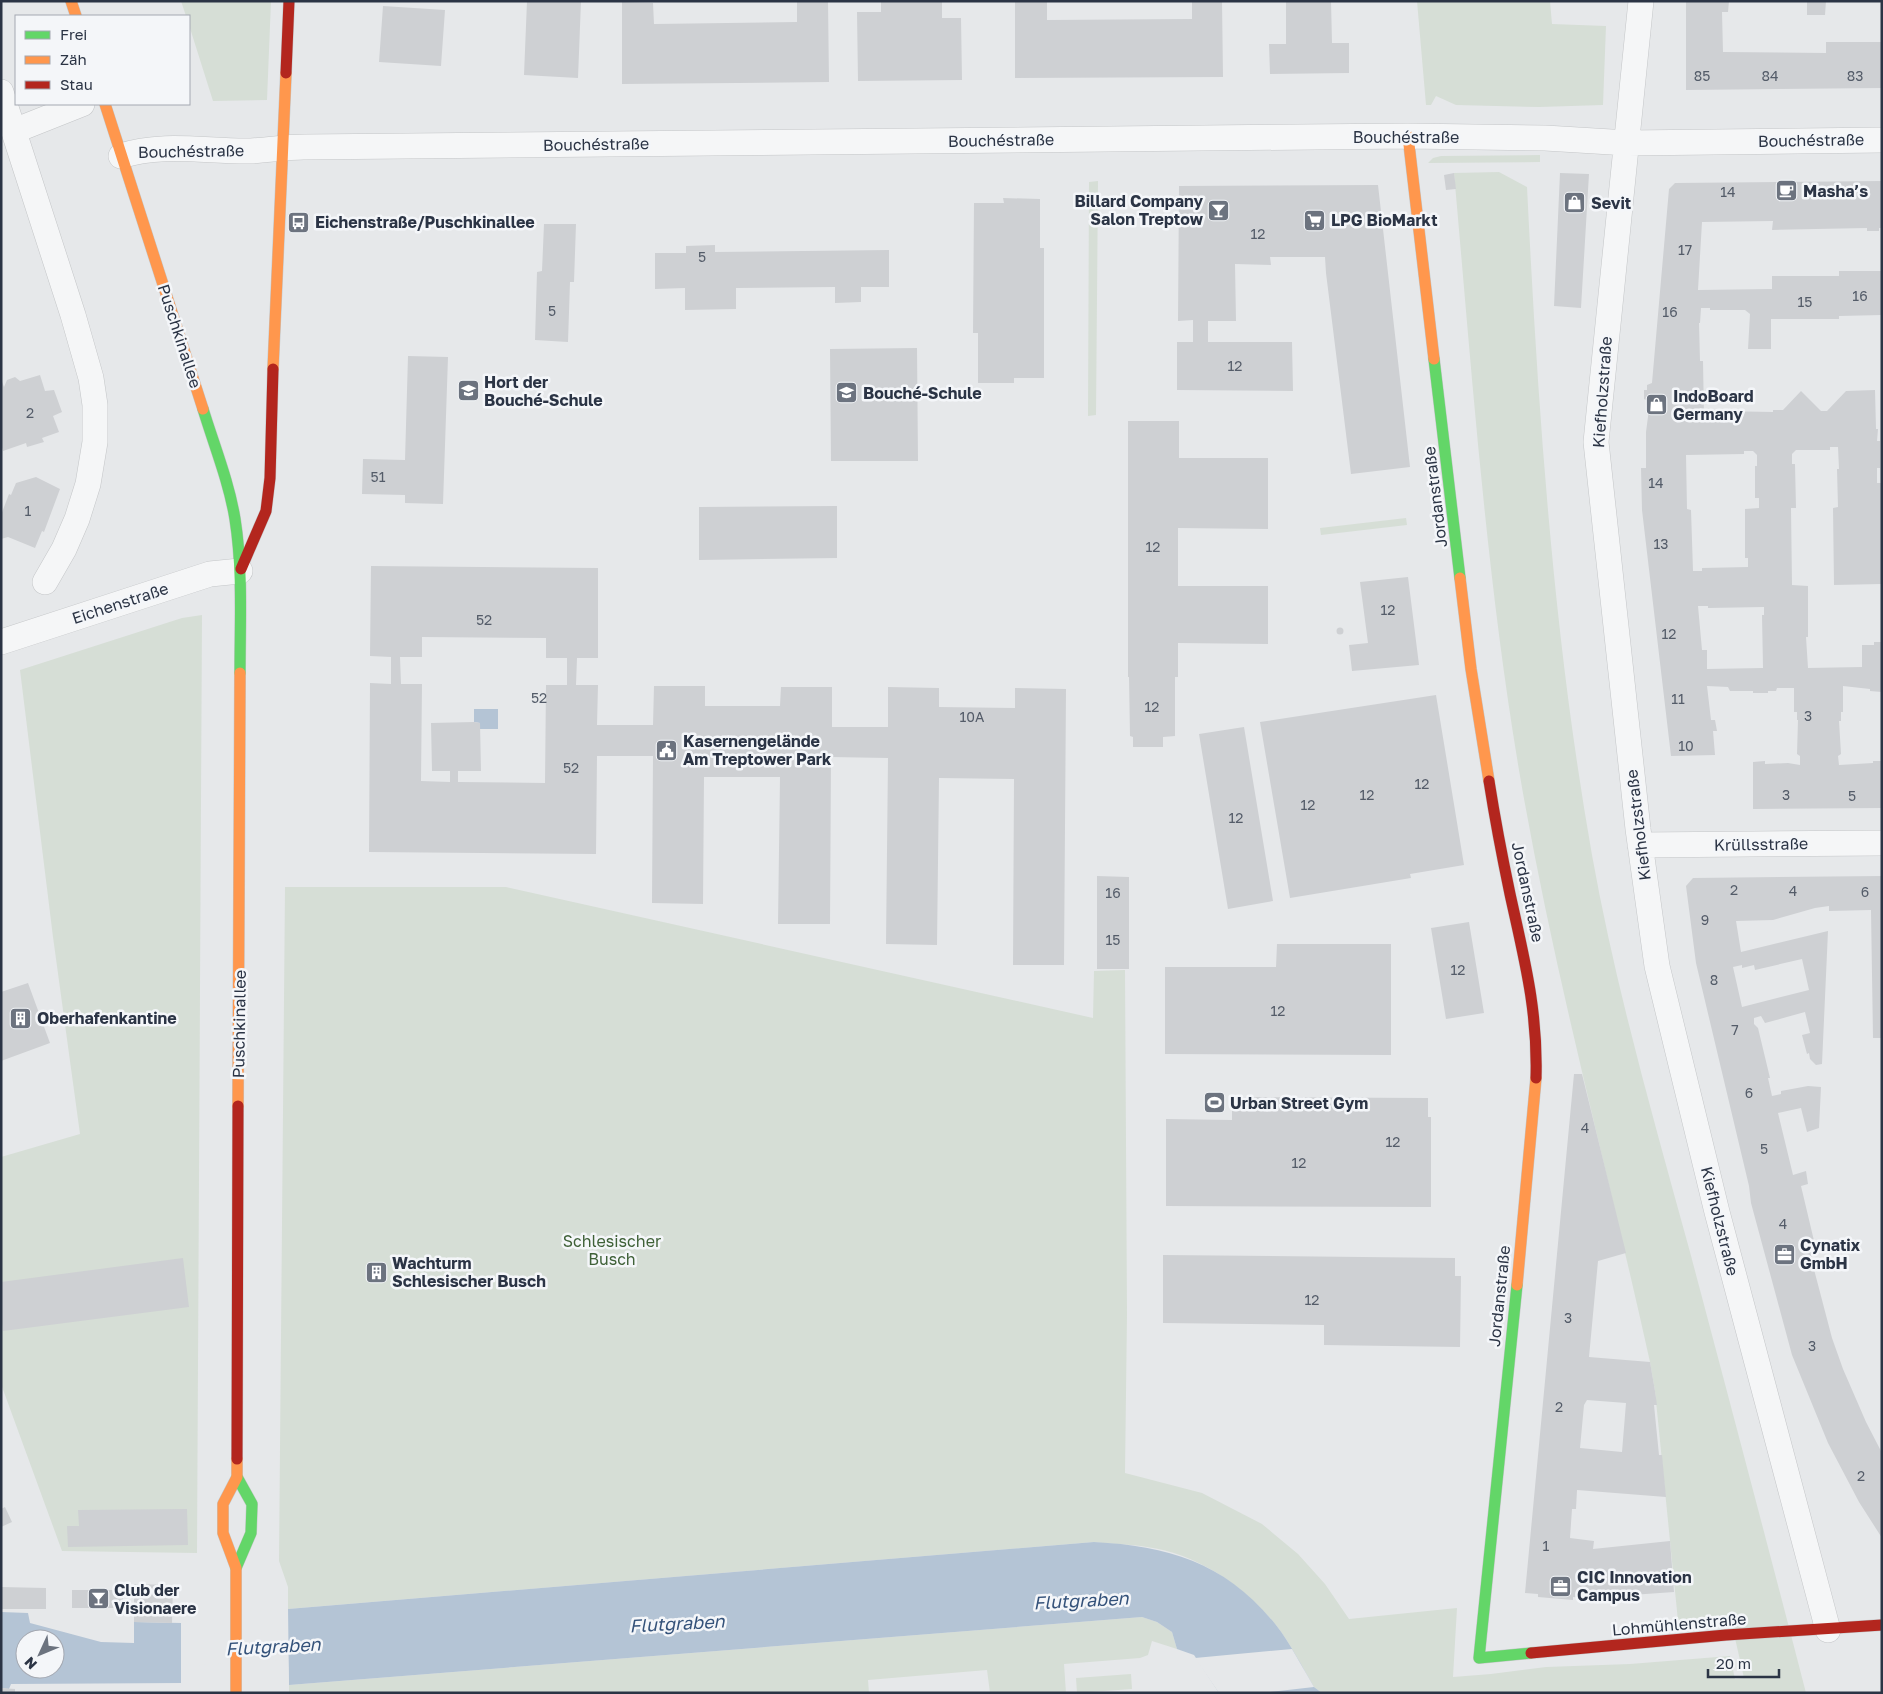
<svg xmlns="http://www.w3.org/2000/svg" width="1883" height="1694" font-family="'Golos Text',sans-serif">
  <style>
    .green { fill: #d6ded6 }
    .water { fill: #b4c4d5; fill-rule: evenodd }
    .pier { fill: #e6e8ea }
    .building { fill: #ced0d3; fill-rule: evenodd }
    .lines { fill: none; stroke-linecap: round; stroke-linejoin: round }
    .street-casing { stroke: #c4c6c8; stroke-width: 26 }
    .fast-casing { stroke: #c4c6c8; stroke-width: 12 }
    .slow-casing { stroke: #c4c6c8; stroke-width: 12 }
    .jam-casing { stroke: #c4c6c8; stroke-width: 12 }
    .street { stroke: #f5f6f7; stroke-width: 25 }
    .fast { stroke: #63d668; stroke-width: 11 }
    .slow { stroke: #ff974d; stroke-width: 11 }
    .jam { stroke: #b3261e; stroke-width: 11 }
    .labels { text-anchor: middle; stroke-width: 5; stroke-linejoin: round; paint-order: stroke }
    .number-label { font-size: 14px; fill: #545c69 }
    .street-label { font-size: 16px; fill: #2b3445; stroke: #f4f6f9 }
    .poi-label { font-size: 16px; font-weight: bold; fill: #2b3445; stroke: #f4f6f9; text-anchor: start }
    .park-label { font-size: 16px; fill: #3f6138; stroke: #f4f6f9 }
    .water-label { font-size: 18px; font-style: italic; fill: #34527a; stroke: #f4f6f9 }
  </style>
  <rect width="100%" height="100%" fill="#e6e8ea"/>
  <path class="green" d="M181,1H271L267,100L213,101L189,25V16H186Z
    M1417,1H1550L1552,24L1606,26L1603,105L1539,107L1456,105L1436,96L1431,105H1426Z
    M1540,155V162L1428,163L1433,158L1441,156Z
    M1499,172L1527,187C1538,410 1553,634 1592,855C1616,989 1654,1121 1690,1252C1729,1399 1768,1546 1806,1693H1322L1314,1687C1302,1667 1291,1644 1276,1625C1244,1586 1198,1554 1147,1547C1130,1544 1111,1544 1094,1542L288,1609V1587L279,1561L285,887H506L1093,1018L1094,971L1125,970L1127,1314L1125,1473L1202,1493L1262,1524L1298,1554L1325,1584L1349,1619L1457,1608L1453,1677L1491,1674L1546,1667L1630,1664L1730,1656L1735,1679L1744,1678L1730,1616L1678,1621L1655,1391L1650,1362C1607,1167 1554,974 1520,776C1486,576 1472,374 1454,173Z
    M1098,181L1096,415L1088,416L1089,182Z
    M1406,518L1407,525L1321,535L1320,528Z
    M202,615L197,1553L62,1551L1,1384V1157L80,1134L53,937L20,670L182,618Z
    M1142,1617L1157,1622L1172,1632L1177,1649L1152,1641L1148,1655L1140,1658L1064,1664L1066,1693H990L987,1670L868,1680L869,1693H289V1685Z
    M1131,1674L1132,1689L1077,1693L1076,1678Z"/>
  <path class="water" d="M474,709H498V729H480V723L474,722Z
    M1094,1542C1170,1546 1226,1563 1276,1625C1291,1644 1302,1667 1314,1687L1322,1693H1219L1194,1655L1177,1649L1172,1632L1157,1622L1142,1617L289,1685L288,1658L181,1664V1683L11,1684L9,1689L1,1688V1612L28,1613L30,1623L101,1642L134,1643V1622L181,1623V1637L288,1633V1609ZM25,1639H55V1669H25Z"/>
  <path class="pier" d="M288,1607L289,1688L286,1686V1660L184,1666V1684L181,1686V1620L184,1622V1635L286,1631L285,1609Z
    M1292,1649L1314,1687L1262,1693H1219L1195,1658Z"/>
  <path class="building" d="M527,1H581L578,78L524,75Z
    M797,1H828L829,82L622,84V2L653,3L654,24L797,22Z
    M881,1H942V18H961L962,80L858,81L857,12H881Z
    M1015,1H1047V20L1192,19V1H1222L1223,77L1015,78Z
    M1286,1H1331L1332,43H1349V73L1270,74L1269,44H1286Z
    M1686,1H1729L1728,12H1722L1723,52L1826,53V42H1882V88L1686,90Z
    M1807,1H1826L1825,15H1807Z
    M383,6L445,10L441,66L379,62Z
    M1454,173L1456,189L1446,190L1444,175Z
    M1560,173L1589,174L1581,308L1554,306Z
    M1882,181V228H1879V231H1867V228L1772,230L1773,221L1702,222L1698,290L1772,289V276H1839V271H1882V315L1839,316V319H1771V349H1748L1750,314L1745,310H1710V308H1701L1700,323H1699L1700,361H1703L1704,417H1720V411L1773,412V410H1783L1801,391L1821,411H1827L1846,391L1875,390L1876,429H1878L1877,441H1880V468H1877V483H1881V584L1834,585L1833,508L1838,507L1837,469H1839L1838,447H1830V450H1796L1792,454V464H1795L1796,508H1791L1792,585L1808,586V637H1806L1808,668L1862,667V645H1874V642H1882V692L1870,691V689L1843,686V712H1841V721H1839L1841,754L1838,756L1839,765L1873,763V761H1882V808L1753,809V762L1765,761V764L1788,763L1800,765V756L1797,754L1798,720H1797V712H1794V688H1777L1776,691H1768V693H1753V691H1730L1728,687L1707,686L1711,720H1715L1717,731H1713L1715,755L1671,756L1642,510L1641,468H1646V432L1649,409L1646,404V400L1644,399V390H1647V385L1652,383L1669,189L1675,183ZM1744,451H1753L1757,455V466H1755V498H1759V508L1745,509V558H1748V567L1702,568V571H1693L1691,510L1687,509L1686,455L1744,454ZM1698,606H1708V608L1764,607V615H1762L1763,668L1707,669V650H1702Z
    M1378,185L1410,467L1351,474L1326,273L1325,257H1270L1271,265L1235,264L1236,321H1208V342H1292L1293,391L1177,390V342H1193V320L1178,321L1179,186Z
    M1003,198L1040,199V248H1044V378H1014V383H978V333H973L974,203H1004Z
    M544,224H576L574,282H570L568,342L535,340L537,272L542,271Z
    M715,245V252L889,250V287H861V302L835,303V287L736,288V309L685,310V288L655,289V253H686V246Z
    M917,348L918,461H831L830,349Z
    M408,356L448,357L443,504L405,503V495L362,494L363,459L405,460Z
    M40,375L45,391L54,390L62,412L53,416L59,432L42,438L44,442L27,447L26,443L3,451L1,444V379L4,387L7,380L15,377L20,381Z
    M1128,421H1179V458H1268V529L1178,528V586H1268V644L1178,643V677H1175V736L1163,737V747H1133V737L1130,736L1129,677H1128Z
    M36,477L60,489L44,532L42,531L35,548L8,537L1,539V515L9,494L11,495L16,483Z
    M837,506V558L699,560V507Z
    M371,566L598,568V658H577L576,685H598L597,725H653L654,686H705V706H780L781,687H832V727H888V687L939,688V707L1015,708V688L1066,689L1064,965H1013L1014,779L939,778L937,945L886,944L888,758L831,757L830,924H778L780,777H704L703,904L652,903L653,756H597L596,854L369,852L370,683L391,684V657L370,656ZM422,637L546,638V658H567V685H546L545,783L458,782V771H481L480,723L474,722L431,723L432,771H450V782L421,781L422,684H401L400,657H422Z
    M1408,577L1419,665L1352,671L1349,645L1368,643L1360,582Z
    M1336.5 631a3.5 3.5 0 1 1 7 0a3.5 3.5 0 1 1-7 0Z
    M1436,695L1464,865L1410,874L1411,878L1290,898L1260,722Z
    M1244,727L1273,901L1228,909L1199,734Z
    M1097,876L1129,877V969H1097Z
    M1882,876V1038H1873L1871,910L1829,911V906L1815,908L1773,920L1736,921L1741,952L1828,931L1822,1064L1816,1065L1810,1059L1809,1053L1807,1054L1802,1035L1810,1033L1805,1012L1765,1023L1761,1016L1754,1018V1024L1758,1028L1770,1078H1768L1772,1096L1781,1094V1091L1808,1086L1821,1087L1819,1128L1807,1132L1801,1108L1778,1113L1793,1175L1806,1171L1808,1184L1801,1186L1815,1245L1811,1258L1832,1338L1843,1369L1866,1422L1882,1453V1538L1859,1502L1828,1443L1792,1355L1751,1203L1749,1186L1696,963L1686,886L1693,878ZM1802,959L1809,990L1742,1007L1733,967L1742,965V968L1754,965L1755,970Z
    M1469,922L1484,1013L1446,1019L1431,928Z
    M1277,944H1391V1055L1165,1054V967H1276Z
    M28,983L50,1043L1,1061V992Z
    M1574,1074H1582L1626,1253L1598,1261L1589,1357L1650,1362L1655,1391L1657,1405H1654L1659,1455H1662L1666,1497L1577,1490L1576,1509H1572L1570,1538L1594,1541L1593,1549L1670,1541L1674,1592L1603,1597L1587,1596V1599L1573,1597V1600L1538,1597V1594L1525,1593ZM1587,1400L1626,1403L1622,1452L1580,1448L1584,1405Z
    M1232,1097L1428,1098V1117H1431V1207L1166,1206V1119L1232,1120Z
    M1163,1255L1455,1258V1276H1461L1460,1347L1324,1345V1325L1163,1323Z
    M183,1258L189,1307L3,1331L1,1314V1282Z
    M369,1265H383V1280H368Z
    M5,1507L12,1522L1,1527V1509Z
    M187,1509L188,1545L68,1547L67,1526H79L78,1510Z
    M134,1584L173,1585L172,1623L134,1622Z
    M1,1587L46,1588V1609H1Z
    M72,1590H123V1608H72Z
    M1,1688L15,1689V1693H1Z"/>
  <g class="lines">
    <defs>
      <path id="street" d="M1641,1L1596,442L1638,829L1657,966L1717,1212L1828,1630
        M1,92L73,315L91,378L95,405V442L88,484L77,519L64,549L45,582
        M14,131L82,104
        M121,156C163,142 208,152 251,151C269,150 286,147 304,147L1408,136L1545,138L1628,143L1882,140
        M1,642L210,574L240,571
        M1640,845L1882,843"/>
      <path id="fast" d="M1434,359L1460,578
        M203,409C214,445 229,482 235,519C243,570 240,622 240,673
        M1517,1285L1479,1658L1531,1653
        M236,1568L251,1533L252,1504L237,1477"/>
      <path id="slow" d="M71,1L76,16
        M105,104L203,409
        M1408,136L1434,359
        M273,369L286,73
        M1460,578L1471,669L1489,781
        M238,1106L240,673
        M1517,1285L1536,1078
        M236,1693V1568L223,1533V1504L237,1477V1459"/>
      <path id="jam" d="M286,73L289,1
        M241,569L266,511L270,478L273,369
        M1489,781C1495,819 1502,856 1510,894C1524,958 1538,1010 1536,1078
        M237,1459L238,1106
        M1531,1653L1726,1635L1882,1625"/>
    </defs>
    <use href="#street" class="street-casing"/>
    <use href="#fast" class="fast-casing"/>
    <use href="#slow" class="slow-casing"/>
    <use href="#jam" class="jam-casing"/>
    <use href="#street" class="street"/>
    <use href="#fast" class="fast"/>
    <use href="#slow" class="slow"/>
    <use href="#jam" class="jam"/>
  </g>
  <defs>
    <symbol id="cafe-square" viewBox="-11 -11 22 22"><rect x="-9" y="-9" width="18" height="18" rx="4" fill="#6c737f" stroke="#f4f6f9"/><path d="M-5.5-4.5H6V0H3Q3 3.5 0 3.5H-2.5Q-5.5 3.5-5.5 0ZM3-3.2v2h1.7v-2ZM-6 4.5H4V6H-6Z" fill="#fff"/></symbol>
    <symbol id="shop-square" viewBox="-11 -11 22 22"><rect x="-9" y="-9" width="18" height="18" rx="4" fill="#6c737f" stroke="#f4f6f9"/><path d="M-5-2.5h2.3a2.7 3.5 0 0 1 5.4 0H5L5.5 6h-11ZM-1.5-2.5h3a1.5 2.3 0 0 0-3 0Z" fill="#fff"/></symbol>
    <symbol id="bar-square" viewBox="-11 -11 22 22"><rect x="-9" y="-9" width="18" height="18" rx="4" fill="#6c737f" stroke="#f4f6f9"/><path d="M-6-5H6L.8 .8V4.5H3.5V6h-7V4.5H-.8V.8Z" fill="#fff"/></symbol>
    <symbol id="supermarket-square" viewBox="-11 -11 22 22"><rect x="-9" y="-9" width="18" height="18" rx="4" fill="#6c737f" stroke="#f4f6f9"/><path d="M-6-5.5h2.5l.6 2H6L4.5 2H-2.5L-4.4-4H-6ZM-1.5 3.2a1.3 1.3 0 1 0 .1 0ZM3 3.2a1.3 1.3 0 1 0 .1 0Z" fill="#fff"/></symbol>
    <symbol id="bus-square" viewBox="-11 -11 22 22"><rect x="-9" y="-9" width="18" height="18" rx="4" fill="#6c737f" stroke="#f4f6f9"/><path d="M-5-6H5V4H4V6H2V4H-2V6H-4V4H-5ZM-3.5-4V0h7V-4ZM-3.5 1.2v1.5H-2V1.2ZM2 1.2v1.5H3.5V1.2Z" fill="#fff"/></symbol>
    <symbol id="school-square" viewBox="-11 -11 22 22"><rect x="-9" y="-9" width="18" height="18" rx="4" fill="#6c737f" stroke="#f4f6f9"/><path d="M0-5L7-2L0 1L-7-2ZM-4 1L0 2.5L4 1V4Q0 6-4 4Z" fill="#fff"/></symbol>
    <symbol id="civic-square" viewBox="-11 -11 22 22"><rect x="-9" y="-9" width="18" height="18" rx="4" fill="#6c737f" stroke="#f4f6f9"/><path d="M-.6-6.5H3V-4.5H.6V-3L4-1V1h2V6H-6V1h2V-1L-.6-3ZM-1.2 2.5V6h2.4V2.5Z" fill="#fff"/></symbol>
    <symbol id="building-square" viewBox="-11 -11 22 22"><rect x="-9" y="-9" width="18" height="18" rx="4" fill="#6c737f" stroke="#f4f6f9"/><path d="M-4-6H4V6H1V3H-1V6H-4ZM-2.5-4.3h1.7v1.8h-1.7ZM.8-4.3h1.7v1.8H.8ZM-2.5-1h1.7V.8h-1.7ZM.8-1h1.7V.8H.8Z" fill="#fff"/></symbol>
    <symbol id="stadium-square" viewBox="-11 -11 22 22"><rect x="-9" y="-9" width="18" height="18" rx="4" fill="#6c737f" stroke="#f4f6f9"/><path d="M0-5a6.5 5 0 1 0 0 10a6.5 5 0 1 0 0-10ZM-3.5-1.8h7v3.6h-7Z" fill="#fff"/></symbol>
    <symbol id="office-square" viewBox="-11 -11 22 22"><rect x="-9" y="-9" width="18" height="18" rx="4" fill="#6c737f" stroke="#f4f6f9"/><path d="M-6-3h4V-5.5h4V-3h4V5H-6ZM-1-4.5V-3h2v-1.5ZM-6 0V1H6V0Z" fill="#fff"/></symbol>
  </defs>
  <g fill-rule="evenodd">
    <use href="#cafe-square" x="1774" y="178" width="25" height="25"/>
    <use href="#shop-square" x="1562" y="190" width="25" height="25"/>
    <use href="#bar-square" x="1206" y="198" width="25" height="25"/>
    <use href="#supermarket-square" x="1302" y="208" width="25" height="25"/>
    <use href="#bus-square" x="286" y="210" width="25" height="25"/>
    <use href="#school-square" x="456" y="378" width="25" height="25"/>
    <use href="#school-square" x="834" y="380" width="25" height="25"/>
    <use href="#shop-square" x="1644" y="392" width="25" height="25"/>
    <use href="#civic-square" x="654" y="738" width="25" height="25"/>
    <use href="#building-square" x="8" y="1006" width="25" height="25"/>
    <use href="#stadium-square" x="1202" y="1090" width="25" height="25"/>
    <use href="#office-square" x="1772" y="1242" width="25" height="25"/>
    <use href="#building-square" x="364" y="1260" width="25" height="25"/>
    <use href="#office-square" x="1548" y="1574" width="25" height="25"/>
    <use href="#bar-square" x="86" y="1586" width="25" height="25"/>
  </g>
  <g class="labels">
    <g class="number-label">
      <text x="1702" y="81">85</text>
      <text x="1770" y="81">84</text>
      <text x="1855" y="81">83</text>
      <text x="1728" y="197">14</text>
      <text x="1258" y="239">12</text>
      <text x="1685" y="255">17</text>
      <text x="702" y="262">5</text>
      <text x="1860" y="301">16</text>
      <text x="1805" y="307">15</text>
      <text x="552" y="316">5</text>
      <text x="1670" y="317">16</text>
      <text x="1235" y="371">12</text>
      <text x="30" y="418">2</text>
      <text x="378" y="482">51</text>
      <text x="1656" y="488">14</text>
      <text x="28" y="516">1</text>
      <text x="1661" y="549">13</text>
      <text x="1153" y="552">12</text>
      <text x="1388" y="615">12</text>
      <text x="484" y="625">52</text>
      <text x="1669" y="639">12</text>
      <text x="539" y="703">52</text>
      <text x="1678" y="704">11</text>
      <text x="1152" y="712">12</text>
      <text x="1808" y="721">3</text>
      <text x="972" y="722">10A</text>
      <text x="1686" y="751">10</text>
      <text x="571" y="773">52</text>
      <text x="1422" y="789">12</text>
      <text x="1367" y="800">12</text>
      <text x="1786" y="800">3</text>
      <text x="1852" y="801">5</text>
      <text x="1308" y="810">12</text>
      <text x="1236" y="823">12</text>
      <text x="1734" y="895">2</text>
      <text x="1793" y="896">4</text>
      <text x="1865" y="897">6</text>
      <text x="1113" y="898">16</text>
      <text x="1705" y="925">9</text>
      <text x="1113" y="945">15</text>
      <text x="1458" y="975">12</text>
      <text x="1714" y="985">8</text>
      <text x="1278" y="1016">12</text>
      <text x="1735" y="1035">7</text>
      <text x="1749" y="1098">6</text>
      <text x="1585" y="1133">4</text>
      <text x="1393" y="1147">12</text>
      <text x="1764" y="1154">5</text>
      <text x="1299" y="1168">12</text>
      <text x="1783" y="1229">4</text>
      <text x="1312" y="1305">12</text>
      <text x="1568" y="1323">3</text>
      <text x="1812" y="1351">3</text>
      <text x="1559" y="1412">2</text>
      <text x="1861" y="1481">2</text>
      <text x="1546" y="1551">1</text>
    </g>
    <g class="street-label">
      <text x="1406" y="143">Bouchéstraße</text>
      <text transform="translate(1001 140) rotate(-1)" y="6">Bouchéstraße</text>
      <text transform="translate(1811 140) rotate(-1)" y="6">Bouchéstraße</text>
      <text transform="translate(596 144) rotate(-1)" y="6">Bouchéstraße</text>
      <text transform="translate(191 151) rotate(-1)" y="6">Bouchéstraße</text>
      <text transform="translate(180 336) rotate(72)" y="6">Puschkinallee</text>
      <text transform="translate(1602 392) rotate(-86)" y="6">Kiefholzstraße</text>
      <text transform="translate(1435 497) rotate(-97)" y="6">Jordanstraße</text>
      <text transform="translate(120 603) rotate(-18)" y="6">Eichenstraße</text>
      <text transform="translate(1638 825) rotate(-97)" y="6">Kiefholzstraße</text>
      <text transform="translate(1761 844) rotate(-1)" y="6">Krüllsstraße</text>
      <text transform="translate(1528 892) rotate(78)" y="6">Jordanstraße</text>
      <text transform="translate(239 1024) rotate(-89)" y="6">Puschkinallee</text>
      <text transform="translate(1720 1221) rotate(76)" y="6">Kiefholzstraße</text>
      <text transform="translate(1499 1296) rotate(-84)" y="6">Jordanstraße</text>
      <text transform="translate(1679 1624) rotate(-5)" y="6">Lohmühlenstraße</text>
    </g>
    <g class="poi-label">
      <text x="1803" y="197">Masha’s</text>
      <text x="1203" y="207" text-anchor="end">Billard Company<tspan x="1203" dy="18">Salon Treptow</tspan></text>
      <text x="1591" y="209">Sevit</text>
      <text x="1331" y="226">LPG BioMarkt</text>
      <text x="315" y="228">Eichenstraße/Puschkinallee</text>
      <text x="484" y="388">Hort der<tspan x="484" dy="18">Bouché-Schule</tspan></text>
      <text x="863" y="399">Bouché-Schule</text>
      <text x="1673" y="402">IndoBoard<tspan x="1673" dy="18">Germany</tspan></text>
      <text x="683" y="747">Kasernengelände<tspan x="683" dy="18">Am Treptower Park</tspan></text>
      <text x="37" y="1024">Oberhafenkantine</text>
      <text x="1230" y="1109">Urban Street Gym</text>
      <text x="1800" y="1251">Cynatix<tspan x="1800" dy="18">GmbH</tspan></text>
      <text x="392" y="1269">Wachturm<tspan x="392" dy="18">Schlesischer Busch</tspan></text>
      <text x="1577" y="1583">CIC Innovation<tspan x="1577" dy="18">Campus</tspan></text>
      <text x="114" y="1596">Club der<tspan x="114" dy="18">Visionaere</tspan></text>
    </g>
    <g class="park-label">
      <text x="612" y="1247">Schlesischer<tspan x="612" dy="18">Busch</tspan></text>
    </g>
    <g class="water-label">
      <text transform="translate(1081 1601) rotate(-3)" y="6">Flutgraben</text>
      <text transform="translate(677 1624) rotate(-3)" y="6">Flutgraben</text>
      <text transform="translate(273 1647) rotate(-3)" y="6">Flutgraben</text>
    </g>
  </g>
  <rect width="1883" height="1694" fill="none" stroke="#2b3445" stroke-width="5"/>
  <rect x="15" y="15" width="175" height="90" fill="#f4f6f9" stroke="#a4a8b1"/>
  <rect x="25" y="31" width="25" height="8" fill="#63d668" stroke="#a4a8b1"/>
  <text x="60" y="40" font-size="15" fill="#2b3445">Frei</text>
  <rect x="25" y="56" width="25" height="8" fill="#ff974d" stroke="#a4a8b1"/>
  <text x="60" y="65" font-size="15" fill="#2b3445">Zäh</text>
  <rect x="25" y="81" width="25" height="8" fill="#b3261e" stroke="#a4a8b1"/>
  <text x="60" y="90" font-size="15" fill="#2b3445">Stau</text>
  <g transform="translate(40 1654) rotate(226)"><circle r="24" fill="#f4f6f9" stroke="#a4a8b1"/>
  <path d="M0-4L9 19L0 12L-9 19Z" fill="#6c737f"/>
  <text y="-8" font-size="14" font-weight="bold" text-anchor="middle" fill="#2b3445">N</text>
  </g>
  <path d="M1708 1669v8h71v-8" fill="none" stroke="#2b3445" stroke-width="2.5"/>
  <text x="1716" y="1669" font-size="15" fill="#2b3445" stroke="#f4f6f9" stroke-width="4" paint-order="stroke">20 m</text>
</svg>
